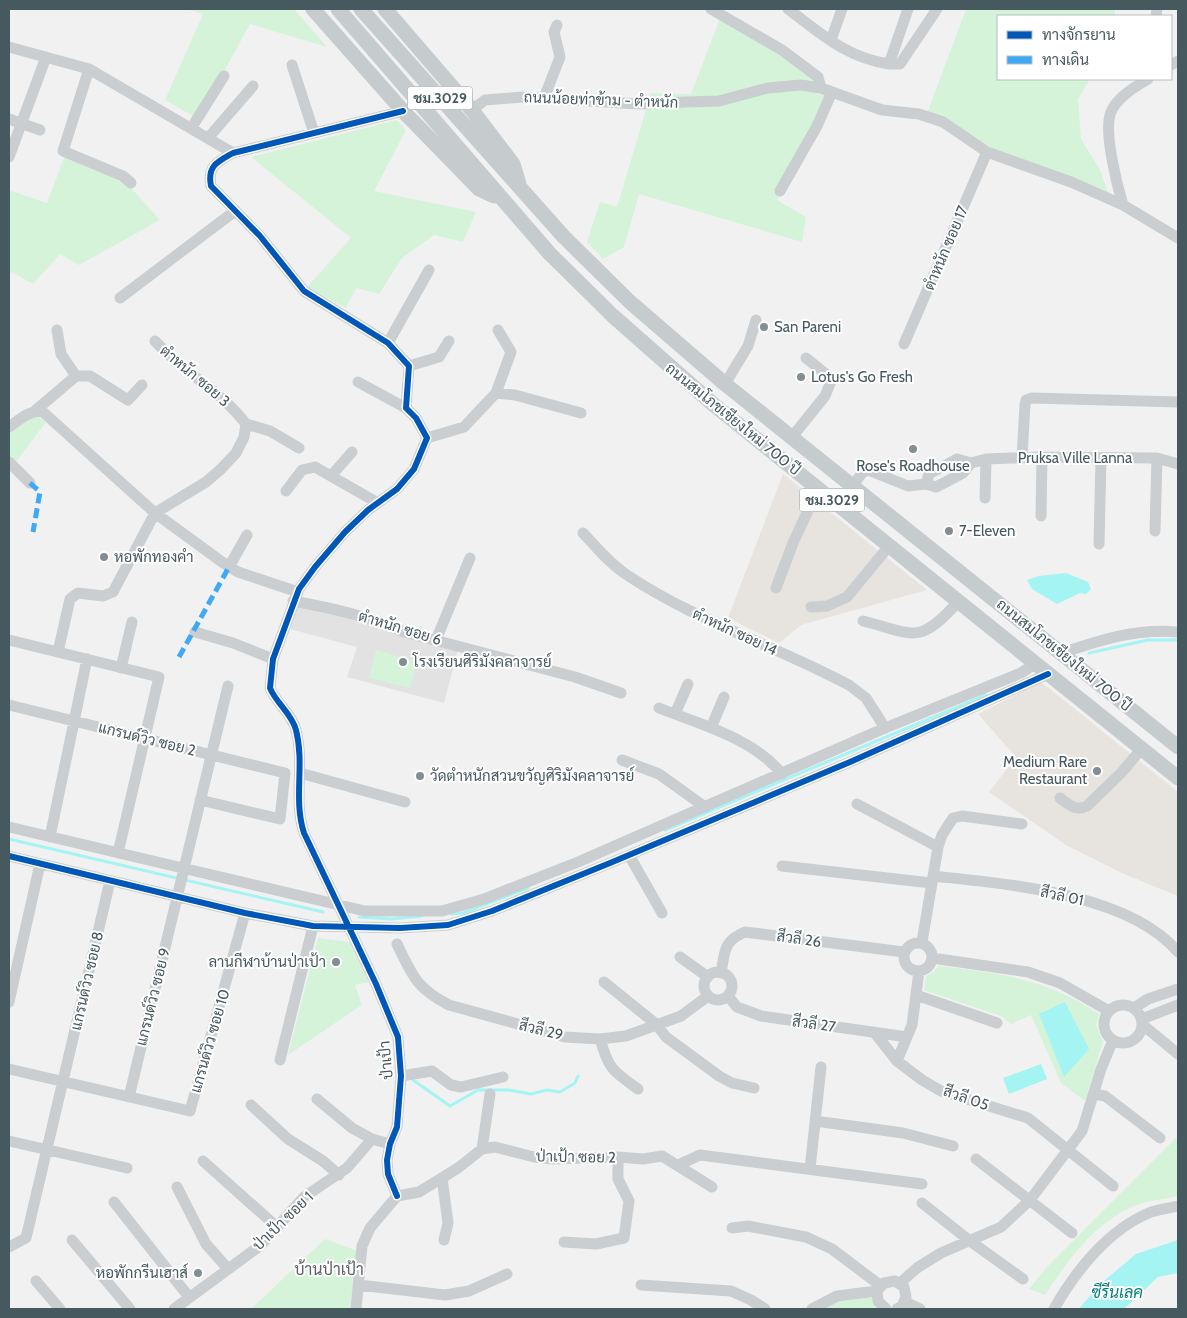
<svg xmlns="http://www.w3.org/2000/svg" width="1187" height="1318" font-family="Cabin,Sarabun,sans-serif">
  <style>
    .commercial { fill: #e7e3de }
    .education { fill: #e3e2e3 }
    .green { fill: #d4f3d9 }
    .water { fill: #a4f4f4 }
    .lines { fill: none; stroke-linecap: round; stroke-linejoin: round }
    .stream { stroke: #a4f4f4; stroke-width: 3 }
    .minor { stroke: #caced0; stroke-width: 11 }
    .major { stroke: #c6ccce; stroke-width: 15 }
    .quiet { stroke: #3fa9f5; stroke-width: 5; stroke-dasharray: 10 5; stroke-linecap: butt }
    .cycleway-casing { stroke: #fff; stroke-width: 9 }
    .cycleway { stroke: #0057b8; stroke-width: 6 }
    .poi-dot { fill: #828e92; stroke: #fff; stroke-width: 2 }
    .labels { text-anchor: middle; stroke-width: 4; stroke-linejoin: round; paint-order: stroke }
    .shield { fill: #fff; stroke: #7e8b8f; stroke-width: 1 }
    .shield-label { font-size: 14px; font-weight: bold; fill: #46595f }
    .street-label { font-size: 15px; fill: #46595f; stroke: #fff }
    .poi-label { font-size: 15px; fill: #46595f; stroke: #fff; text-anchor: start }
    .neighbourhood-label { font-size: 16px; fill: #5c6266; stroke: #fff }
    .water-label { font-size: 16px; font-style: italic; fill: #067e7e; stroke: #fff }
  </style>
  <rect width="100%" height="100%" fill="#f2f1f1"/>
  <path class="commercial" d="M783,474L927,590L801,625L779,643L728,618Z
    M1041,682L1178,792V896L1124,874L1066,845L989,792L1016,757L978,714Z"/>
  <path class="education" d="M297,600L459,646L444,703L347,677L357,647L286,628Z"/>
  <path class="green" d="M188,9H294L327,47L250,24L198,119L165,100L203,14Z
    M966,9H1115V16H998V79H1090L1078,99L1081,139L1100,170L1109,195L994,149L928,111Z
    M721,16L818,76L813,92L826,96L777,200L806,217L802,242L639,194L624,247L603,259L587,242L600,202L617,207L651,93L691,94Z
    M397,120L406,130L374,191L476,212L463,242L434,235L402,258L379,294L356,288L346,308L307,287L351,238L251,157Z
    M65,155L122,178L160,220L79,265L60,254L33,284L12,272L9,274V190L47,203Z
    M35,415L46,422L15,463L9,457V434L27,418Z
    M376,650L417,662L410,688L369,678Z
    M318,938L350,942L369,982L355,985L362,1005L288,1055Z
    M938,966C1000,973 1046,979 1099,1014L1096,1025L1103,1042L1085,1101L1061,1083L1031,1015L1011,1024L1001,1016L924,990L926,976L934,972Z
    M1178,1136V1196C1166,1199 1152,1200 1140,1204C1099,1217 1067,1261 1045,1295L1029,1289L1046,1268Z
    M325,1239L358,1251L350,1309H251Z
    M871,1296L876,1309H823L839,1301Z"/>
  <path class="water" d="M1066,573L1088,582L1091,589L1086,594L1080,593L1057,604L1032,589L1027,580L1039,576Z
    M1065,1002L1089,1049L1064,1077L1039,1014Z
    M1041,1064L1047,1079L1009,1094L1003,1078Z
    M1178,1240V1273L1158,1277L1124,1309H1079L1099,1285L1136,1254Z"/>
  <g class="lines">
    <path class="stream" d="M1089,653L1148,640H1178
      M665,830L986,695
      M9,839L323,912
      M451,914L463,913L528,888
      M359,917L392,919L422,916
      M413,1080L450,1106L478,1090H509L531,1094L547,1090L560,1092L575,1083L578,1076"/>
    <path class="minor" d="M711,9L782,50L818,77L821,88
      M788,9C822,34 845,57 889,64
      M908,9L889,64H900L937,9
      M1156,16L1157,9
      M831,40L842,9
      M9,47L89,69L233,153
      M292,65L314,133
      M1171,65L1178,61
      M89,69L63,151L123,176L131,183
      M544,98L560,57L554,32L557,25
      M472,110L485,100L523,97L639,104L687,102L719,101L768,88L801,85L821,88L882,110L919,114L943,122L987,152L1071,182L1123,205L1178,238
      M9,119L40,130
      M192,127L224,76
      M208,138L253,86
      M9,157L46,57
      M780,191L817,126L832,92
      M1123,205C1117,185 1103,130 1111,112C1117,97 1135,87 1148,79
      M120,298L235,211
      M57,330L61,354L76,376
      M388,343L429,270
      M904,344L987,152
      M409,366L439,357L449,341
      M358,382L406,408
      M725,384L748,346L756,320
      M496,393L511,352L498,330
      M36,410L76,376H90L128,400L142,385
      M246,424L270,431L299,448
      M9,427C19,420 30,409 43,412L155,513L222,562L238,572L298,592
      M792,437L825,396L832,379L806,358
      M427,438L464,427L496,393L515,395L581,413
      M1022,458L1025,404L1026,400L1032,398L1178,402
      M9,462L30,483
      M331,476L352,452
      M926,484L929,474L957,459L971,463L986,459L1042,457L1157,458L1178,464
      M926,484L936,487L963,473L971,463
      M853,485L863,472L868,470L908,486L926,484
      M286,491L302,470L315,467L378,503
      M985,498L986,459
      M1041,516L1042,457
      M1155,531L1157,458
      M583,533C597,548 610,564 627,575C696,621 776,646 849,685L866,698L885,728
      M1099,544L1101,458
      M229,567L247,535
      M776,588L793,543L818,489
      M293,601C331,608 368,616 404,632L575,677L621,693
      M811,607L827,606L847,597L889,546
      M863,621C915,634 918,646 958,602
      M195,632L233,643L273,659
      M9,640L159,677L118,853
      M436,640L470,558
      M58,652L70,599L78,593L103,596L113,592L155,513L206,482L221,469L236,453L244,437L246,424C221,391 183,372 155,341
      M1062,653C1100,640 1137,628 1178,632
      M121,668L132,622
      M9,705L285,773L280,819L200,800
      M659,708C702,725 753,738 782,774
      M675,714L688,684
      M711,728L724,697
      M622,760L659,774L705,807
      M300,773L405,802
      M1060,798C1068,804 1076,812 1087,806L1122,772L1142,748
      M857,804L938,847
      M9,827L365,911H442L484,899L578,862L885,728L1021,673L1035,664
      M50,837L87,659
      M629,855L662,913
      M9,856L245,913L313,926L400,928L448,925L492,911L610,863L850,762L1048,674
      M782,866L931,883
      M933,876C1006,884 1128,893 1178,952
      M922,942L938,847L942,835L953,818L962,816L1022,824
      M904 957a14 14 0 1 1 28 0a14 14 0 1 1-28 0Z
      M397,944C412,975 416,988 449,1005L565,1037L600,1039L626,1036L681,1016L708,996
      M680,957L708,977
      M932,958L1028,972L1060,983L1109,1011
      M704 986a14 14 0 1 1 28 0a14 14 0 1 1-28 0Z
      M721,973C725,952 723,941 745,932L904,952
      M604,982L656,1024L666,1037L719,1076L732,1083L754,1088
      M916,995L997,1023
      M728,996L737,1007L761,1016L907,1037
      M9,1002L40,864
      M1104 1024a19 19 0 1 1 38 0a19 19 0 1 1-38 0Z
      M1134,1008L1148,999L1178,989
      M1142,1019L1178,1005
      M1143,1025L1178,1054
      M874,1032L897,1061L922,1080L941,1091L1028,1118L1113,1186
      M600,1039C609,1070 613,1071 638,1089
      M280,1060L313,926
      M897,1061L912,1025L919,971
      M9,1069L190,1111L245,913
      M401,1076L432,1071L451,1085L461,1087L503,1077
      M1094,1094L1105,1096L1160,1138
      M129,1097L228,686
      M317,1099L352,1128L372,1139
      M251,1105L288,1139L323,1161L339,1175
      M815,1121L903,1133L953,1146
      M9,1141L127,1168
      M482,1149L490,1094
      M976,1159L1072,1233
      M203,1161L277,1227
      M678,1165L700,1155L922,1184
      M810,1169L821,1067
      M442,1178L448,1223L444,1240
      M177,1187L206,1244L228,1269
      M397,1196L388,1174L387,1160L390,1144L397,1127L401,1076L398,1037L376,984L304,833C293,799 305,765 296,730C292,714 276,703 270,688L273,659L299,589L315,567L345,532L368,510L397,489L414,469L427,438L416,418L406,408L409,366L388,343L304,291L260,236L211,186C207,166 217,162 233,153L403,111
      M397,1196L419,1192L458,1168L482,1149L495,1147L534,1157L553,1159L618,1157L643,1159L662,1156L712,1187
      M114,1202L189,1297
      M922,1203L970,1241L1023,1279
      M732,1228L748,1226L806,1237L832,1249L881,1286
      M72,1240L130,1309
      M564,1242L596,1244L624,1238L629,1201L618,1179V1157
      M9,1247L26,1238L110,881
      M36,1281L60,1309
      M900,1283L917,1268L941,1253L1001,1227L1030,1200L1082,1131L1101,1069L1113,1040
      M359,1285L445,1295L469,1291L507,1274
      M641,1285L731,1291L751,1300L765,1309
      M905,1302L920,1309
      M174,1309L261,1245L304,1197L347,1168L372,1139L390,1144
      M356,1309L362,1246L370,1228L397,1196
      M812,1309L837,1296L877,1291
      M886,1309L878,1301L877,1291L884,1283L895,1281L904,1287L906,1297L902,1306L897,1309
      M1054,1309C1076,1270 1109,1229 1151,1212C1160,1209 1170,1208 1178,1206"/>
    <path class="major" d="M313,9L403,111L479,189L494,196
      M338,9L550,254L613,316L714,405L1178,778
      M361,9L564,237L630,302L725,384L1178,747
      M385,9L472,110L513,164L519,184"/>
    <path class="quiet" d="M30,483L40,492L33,532
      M179,657L229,567"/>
    <defs>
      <path id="cycleway" d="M9,856L245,913L313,926L400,928L448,925L492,911L610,863L850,762L1048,674
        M397,1196L388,1174L387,1160L390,1144L397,1127L401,1076L398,1037L376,984L304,833C293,799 305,765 296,730C292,714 276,703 270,688L273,659L299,589L315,567L345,532L368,510L397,489L414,469L427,438L416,418L406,408L409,366L388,343L304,291L260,236L211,186C207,166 217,162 233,153L403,111"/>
    </defs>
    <use href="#cycleway" class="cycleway-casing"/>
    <use href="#cycleway" class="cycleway"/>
  </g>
  <g class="poi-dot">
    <circle cx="764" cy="327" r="5"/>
    <circle cx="801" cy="377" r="5"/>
    <circle cx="913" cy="449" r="5"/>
    <circle cx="949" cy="531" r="5"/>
    <circle cx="104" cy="557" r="5"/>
    <circle cx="403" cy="662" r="5"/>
    <circle cx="1097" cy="771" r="5"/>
    <circle cx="420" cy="776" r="5"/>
    <circle cx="336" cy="962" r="5"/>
    <circle cx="198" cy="1273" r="5"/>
  </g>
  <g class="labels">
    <g class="shield">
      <rect x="407.5" y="86.5" width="65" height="23" rx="4"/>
      <rect x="799.5" y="488.5" width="65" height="23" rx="4"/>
    </g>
    <g class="shield-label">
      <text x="440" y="103">ชม.3029</text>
      <text x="832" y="505">ชม.3029</text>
    </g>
    <g class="street-label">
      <text transform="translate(601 100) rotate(2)" y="5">ถนนน้อยท่าข้าม - ตำหนัก</text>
      <text transform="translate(946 248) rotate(-67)" y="5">ตำหนัก ซอย 17</text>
      <text transform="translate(195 376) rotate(40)" y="5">ตำหนัก ซอย 3</text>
      <text transform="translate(733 419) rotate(39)" y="5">ถนนสมโภชเชียงใหม่ 700 ปี</text>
      <text x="1075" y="463">Pruksa Ville Lanna</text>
      <text transform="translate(400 628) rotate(17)" y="5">ตำหนัก ซอย 6</text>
      <text transform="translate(735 632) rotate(25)" y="5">ตำหนัก ซอย 14</text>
      <text transform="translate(1064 655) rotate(39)" y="5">ถนนสมโภชเชียงใหม่ 700 ปี</text>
      <text transform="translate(147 739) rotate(14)" y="5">แกรนด์วิว ซอย 2</text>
      <text transform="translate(1062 896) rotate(12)" y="5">สีวลี 01</text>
      <text transform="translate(799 939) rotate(8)" y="5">สีวลี 26</text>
      <text transform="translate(87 981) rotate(-77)" y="5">แกรนด์วิว ซอย 8</text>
      <text transform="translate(153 997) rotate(-76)" y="5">แกรนด์วิว ซอย 9</text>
      <text transform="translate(814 1024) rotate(8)" y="5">สีวลี 27</text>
      <text transform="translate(541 1030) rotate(14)" y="5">สีวลี 29</text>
      <text transform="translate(210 1041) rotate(-74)" y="5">แกรนด์วิว ซอย 10</text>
      <text transform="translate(386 1060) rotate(-95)" y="5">ป่าเป้า</text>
      <text transform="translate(966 1098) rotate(19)" y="5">สีวลี 05</text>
      <text transform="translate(576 1157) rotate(1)" y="5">ป่าเป้า ซอย 2</text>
      <text transform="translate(283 1221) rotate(-44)" y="5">ป่าเป้า ซอย 1</text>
    </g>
    <g class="poi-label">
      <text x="774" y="332">San Pareni</text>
      <text x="811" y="382">Lotus's Go Fresh</text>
      <text x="913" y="471" text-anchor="middle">Rose's Roadhouse</text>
      <text x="959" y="536">7-Eleven</text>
      <text x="114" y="562">หอพักทองคำ</text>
      <text x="413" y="667">โรงเรียนศิริมังคลาจารย์</text>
      <text x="1087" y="767" text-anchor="end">Medium Rare<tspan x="1087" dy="17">Restaurant</tspan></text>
      <text x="430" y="781">วัดตำหนักสวนขวัญศิริมังคลาจารย์</text>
      <text x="326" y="967" text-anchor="end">ลานกีฬาบ้านป่าเป้า</text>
      <text x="188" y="1278" text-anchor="end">หอพักกรีนเฮาส์</text>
    </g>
    <g class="neighbourhood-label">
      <text x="329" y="1275">บ้านป่าเป้า</text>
    </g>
    <g class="water-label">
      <text x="1117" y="1298">ซีรีนเลค</text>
    </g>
  </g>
  <rect width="1187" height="1318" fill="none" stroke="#46595f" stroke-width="20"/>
  <rect x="997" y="15" width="175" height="65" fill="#ffffff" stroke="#b5bdbf"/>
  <rect x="1007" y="31" width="25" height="8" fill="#0057b8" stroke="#b5bdbf"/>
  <text x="1042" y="40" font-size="15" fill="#46595f">ทางจักรยาน</text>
  <rect x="1007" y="56" width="25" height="8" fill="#3fa9f5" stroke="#b5bdbf"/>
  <text x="1042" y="65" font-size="15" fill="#46595f">ทางเดิน</text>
</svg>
